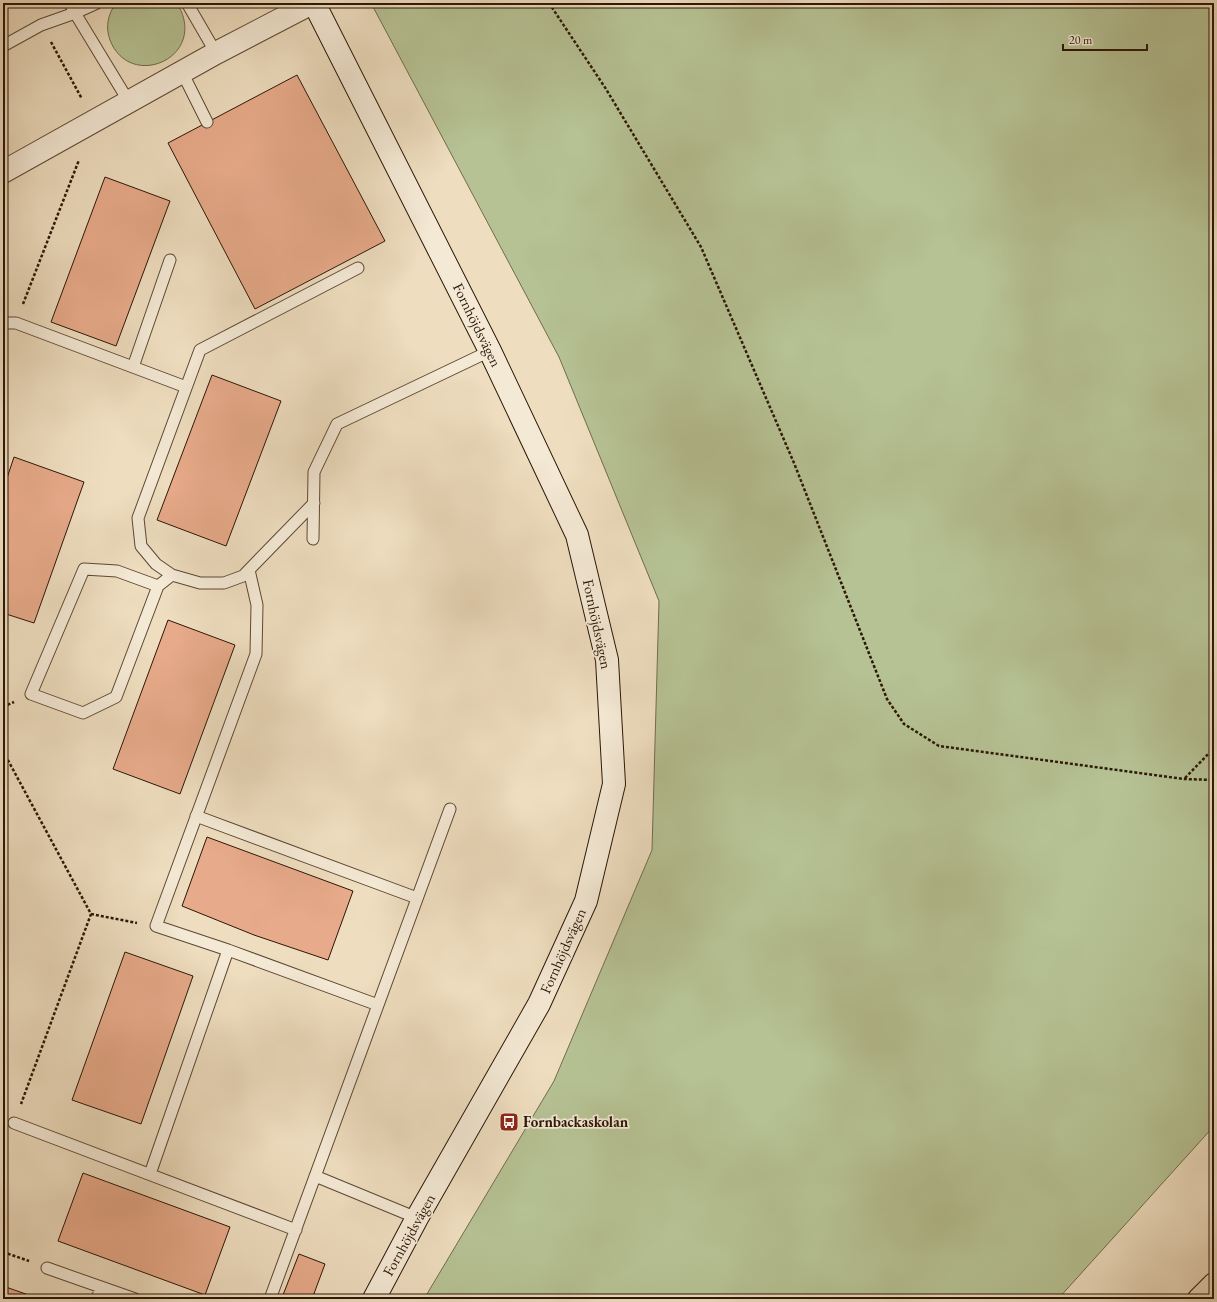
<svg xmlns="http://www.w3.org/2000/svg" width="1217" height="1302" font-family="'EB Garamond',serif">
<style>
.green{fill:#b6c294;stroke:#706c4d}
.building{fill:#e7aa8a;stroke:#2b1706}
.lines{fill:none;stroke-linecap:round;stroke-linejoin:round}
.lane-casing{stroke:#5c4834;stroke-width:13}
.street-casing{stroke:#5c4834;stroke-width:24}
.secondary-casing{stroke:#2b1706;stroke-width:24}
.highway-casing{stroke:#2b1706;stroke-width:24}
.path{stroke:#2b1706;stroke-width:2.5;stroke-dasharray:3 2;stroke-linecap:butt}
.lane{stroke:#f4e9d5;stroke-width:11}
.street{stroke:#f4e9d5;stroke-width:22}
.secondary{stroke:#f4e9d5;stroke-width:22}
.highway{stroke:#eeddbf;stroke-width:22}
.labels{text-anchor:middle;stroke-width:3.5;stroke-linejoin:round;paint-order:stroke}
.street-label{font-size:15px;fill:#2b1706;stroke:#f4e9d5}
.poi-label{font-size:15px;font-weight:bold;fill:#2b1706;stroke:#f4e9d5;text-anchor:start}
</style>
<rect width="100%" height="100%" fill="#eeddbf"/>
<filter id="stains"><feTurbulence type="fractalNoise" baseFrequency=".005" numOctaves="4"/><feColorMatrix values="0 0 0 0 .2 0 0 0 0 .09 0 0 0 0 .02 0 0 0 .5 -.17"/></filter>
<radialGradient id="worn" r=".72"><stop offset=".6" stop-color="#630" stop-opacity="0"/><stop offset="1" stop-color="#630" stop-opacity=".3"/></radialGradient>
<!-- green -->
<path class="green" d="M 116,3 L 177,3 C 210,57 130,92 110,40 C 105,27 108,14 116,3 Z
M 371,3 L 1214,3 L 1214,1126 L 1058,1299 L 424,1299 L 554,1081 L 652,850 L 659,601 L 559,357 Z"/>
<!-- building -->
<path class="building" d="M 297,75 L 385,241 L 255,309 L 168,143 Z
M 105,177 L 170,201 L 116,346 L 51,322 Z
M 212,375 L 281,401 L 226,546 L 157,520 Z
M 14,457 L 84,482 L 34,623 L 3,613 L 3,490 Z
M 168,620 L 235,645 L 180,794 L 113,769 Z
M 207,837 L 353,891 L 328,960 L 254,935 L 182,906 Z
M 125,952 L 193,976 L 141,1124 L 72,1100 Z
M 83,1173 L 230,1227 L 205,1295 L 58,1241 Z
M 299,1254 L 325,1264 L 312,1299 L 294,1299 L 283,1295 Z
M 3,1286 L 40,1299 L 3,1299 Z"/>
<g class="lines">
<!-- lane casing -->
<g class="lane-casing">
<path id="lane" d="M 97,3 L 75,13 L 129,102
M 187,3 L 216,53
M 3,46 L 41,25 L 75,13 L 70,3
M 182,72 L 207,122
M 3,323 L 16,323 L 186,387
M 133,367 L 170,260
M 314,503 L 243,576 L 224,583 L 200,583 L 172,575 L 156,564 L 141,546 L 138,518 L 200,350 L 358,268
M 313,539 L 314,472 L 337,424 L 490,351
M 249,570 L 257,605 L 256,654 L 156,926 L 228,950 L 378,1005
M 158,586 L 117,571 L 84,569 L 31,694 L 83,713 L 116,697 L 158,586 L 172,575
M 196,816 L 417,898
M 14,1123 L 296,1230
M 150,1174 L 228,950
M 315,1176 L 417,1218
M 47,1268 L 135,1299
M 97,1299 L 101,1288
M 270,1299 L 450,809"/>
</g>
<!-- street casing -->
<g class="street-casing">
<path id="street" d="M 3,172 L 216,53 L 312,3"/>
</g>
<!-- secondary casing -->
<g class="secondary-casing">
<path id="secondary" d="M 314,3 L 490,351 L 577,535 L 607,660 L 614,784 L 586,901 L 539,1004 L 417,1218 L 374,1299"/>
</g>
<!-- highway casing -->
<g class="highway-casing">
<path id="highway" d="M 1199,1299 L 1214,1284"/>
</g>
<!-- path -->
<path class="path" d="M 549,3 L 606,89 L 701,247 L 794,463 L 887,699 L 904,724 L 939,746 L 1184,779 L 1214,780
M 51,42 L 82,99
M 23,304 L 79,160
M 3,707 L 14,702
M 3,751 L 91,914 L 21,1104
M 1185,778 L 1214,748
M 91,914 L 137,923
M 3,1153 L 7,1142
M 3,1252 L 29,1261"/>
<!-- lane -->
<use href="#lane" class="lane"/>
<!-- street -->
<use href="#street" class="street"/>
<!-- secondary -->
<use href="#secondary" class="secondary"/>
<!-- highway -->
<use href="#highway" class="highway"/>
</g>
<!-- icons -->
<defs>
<g id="bus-square" transform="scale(1)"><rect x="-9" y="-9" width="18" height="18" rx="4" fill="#8f2418" stroke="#f4e9d5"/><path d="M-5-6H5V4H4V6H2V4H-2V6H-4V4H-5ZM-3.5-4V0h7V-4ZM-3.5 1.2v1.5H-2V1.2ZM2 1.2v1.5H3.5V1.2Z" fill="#fff"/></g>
</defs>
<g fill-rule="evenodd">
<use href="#bus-square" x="509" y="1122"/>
</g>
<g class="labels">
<!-- street labels -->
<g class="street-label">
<text transform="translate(477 325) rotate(64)" y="5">Fornhöjdsvägen</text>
<text transform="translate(597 624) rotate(78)" y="5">Fornhöjdsvägen</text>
<text transform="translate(563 951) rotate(-66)" y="5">Fornhöjdsvägen</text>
<text transform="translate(409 1235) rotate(-61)" y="5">Fornhöjdsvägen</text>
</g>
<!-- poi labels -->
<g class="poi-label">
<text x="523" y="1127">Fornbackaskolan</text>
</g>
</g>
<!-- margin -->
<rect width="1217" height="1302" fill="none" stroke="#eeddbf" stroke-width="16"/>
<rect x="4" y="4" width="1209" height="1294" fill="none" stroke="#2b1706" stroke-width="2"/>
<rect x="8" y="8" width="1201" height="1286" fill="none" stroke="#2b1706"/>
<!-- scale -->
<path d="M1063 44v6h84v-6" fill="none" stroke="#2b1706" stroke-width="2"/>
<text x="1069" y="44" font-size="12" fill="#2b1706" stroke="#f4e9d5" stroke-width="3" paint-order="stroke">20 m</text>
<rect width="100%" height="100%" filter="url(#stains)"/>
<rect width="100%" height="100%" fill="url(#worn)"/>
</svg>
